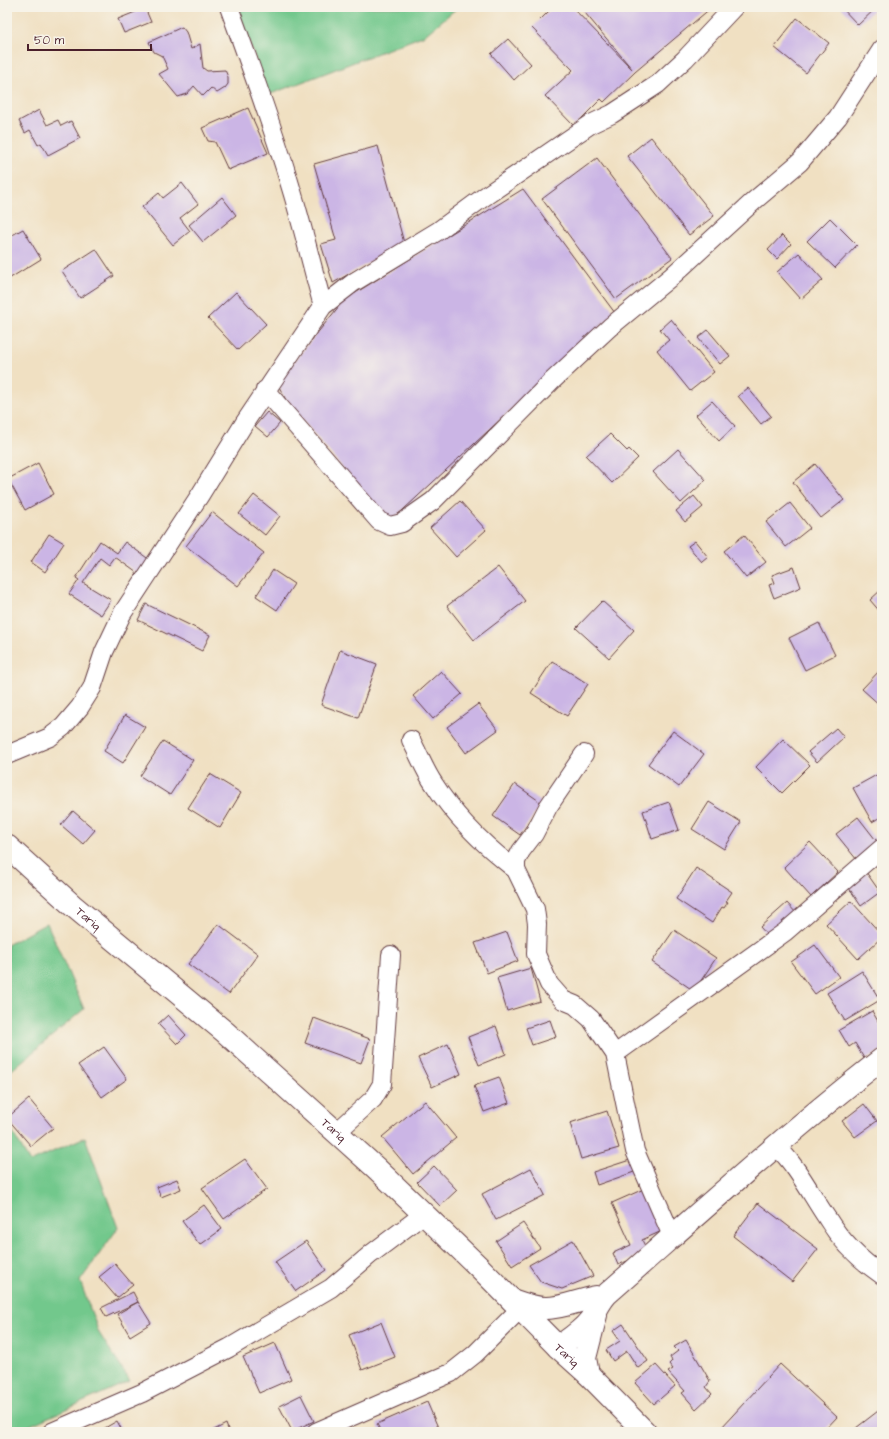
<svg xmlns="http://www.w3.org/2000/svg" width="889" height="1439" font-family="'Architects Daughter',sans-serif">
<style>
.green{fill:#72c88c;stroke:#5e745c}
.building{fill:#cbb5e5}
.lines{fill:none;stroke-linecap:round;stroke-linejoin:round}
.minor-casing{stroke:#633c42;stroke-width:20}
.tertiary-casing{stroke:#633c42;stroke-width:24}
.secondary-casing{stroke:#633c42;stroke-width:24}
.minor{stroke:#fff;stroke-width:18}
.tertiary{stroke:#fff;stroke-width:22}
.secondary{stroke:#fff;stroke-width:22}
.labels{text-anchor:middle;stroke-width:3;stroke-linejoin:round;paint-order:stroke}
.street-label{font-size:12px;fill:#4a1f2b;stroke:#f7f3e8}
</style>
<rect width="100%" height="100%" fill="#f7f3e8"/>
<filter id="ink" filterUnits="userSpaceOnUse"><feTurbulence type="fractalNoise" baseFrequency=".025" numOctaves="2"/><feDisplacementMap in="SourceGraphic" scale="8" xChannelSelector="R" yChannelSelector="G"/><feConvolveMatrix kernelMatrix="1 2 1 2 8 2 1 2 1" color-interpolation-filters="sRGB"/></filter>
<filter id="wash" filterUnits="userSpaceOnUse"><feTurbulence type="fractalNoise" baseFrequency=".012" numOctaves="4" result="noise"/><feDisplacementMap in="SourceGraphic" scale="16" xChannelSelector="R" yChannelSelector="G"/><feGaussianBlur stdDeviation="0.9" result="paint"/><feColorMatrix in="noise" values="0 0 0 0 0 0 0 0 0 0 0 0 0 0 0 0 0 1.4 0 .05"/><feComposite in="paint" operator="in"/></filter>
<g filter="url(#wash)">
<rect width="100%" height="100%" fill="#f0e0c2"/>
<!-- green -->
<path class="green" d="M 246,7 L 458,7 L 425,35 L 268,95 L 238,12 Z
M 47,923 L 84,1009 L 7,1074 L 7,945 Z
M 7,1123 L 30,1162 L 85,1137 L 118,1228 L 80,1281 L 99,1333 L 130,1381 L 15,1432 L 7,1432 Z"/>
<g id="blocks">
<!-- building -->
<path class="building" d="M 553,7 L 572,7 L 632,69 L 580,7 L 712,7 L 635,72 L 604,102 L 601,99 L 574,126 L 545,96 L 573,70 L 532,28 Z
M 841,7 L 877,7 L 858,25 Z
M 145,8 L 151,22 L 124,33 L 118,19 Z
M 797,18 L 829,43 L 806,73 L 774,47 Z
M 182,27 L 186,32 L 191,49 L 200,44 L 203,68 L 207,71 L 225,70 L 228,77 L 228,84 L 225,88 L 217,93 L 211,88 L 203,96 L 194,86 L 187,94 L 178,97 L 159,74 L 168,69 L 162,56 L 154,52 L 149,42 Z
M 508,39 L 531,64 L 514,80 L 491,54 Z
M 248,108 L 268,153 L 228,170 L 215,142 L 208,141 L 202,128 Z
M 39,110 L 47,125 L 58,120 L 61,126 L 71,121 L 80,138 L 48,155 L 41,143 L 38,145 L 30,130 L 25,133 L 19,121 Z
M 651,137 L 714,216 L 689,235 L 627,156 Z
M 378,146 L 404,243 L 333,283 L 321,244 L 336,240 L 314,164 Z
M 597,158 L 672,258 L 616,299 L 542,199 Z
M 182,183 L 198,204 L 180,218 L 190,231 L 173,245 L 142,207 L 159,193 L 163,198 Z
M 523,189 L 615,313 L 389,523 L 286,400 L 277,383 L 344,300 Z
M 222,197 L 236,215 L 203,242 L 189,225 Z
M 830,218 L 857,245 L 835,268 L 807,241 Z
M 23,229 L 41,259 L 7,280 L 7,238 Z
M 782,235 L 791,244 L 777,259 L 768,250 Z
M 96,249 L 114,276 L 80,298 L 62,271 Z
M 799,253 L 823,280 L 801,299 L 777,272 Z
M 236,292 L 266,324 L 238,350 L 208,318 Z
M 671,319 L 714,372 L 690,391 L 657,350 L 669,340 L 660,329 Z
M 708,330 L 730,356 L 720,364 L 698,338 Z
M 748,388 L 771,416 L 761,424 L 738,396 Z
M 712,401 L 735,426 L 719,441 L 696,415 Z
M 267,412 L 280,423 L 268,437 L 255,426 Z
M 610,434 L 627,451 L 629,449 L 638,458 L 612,483 L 586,456 Z
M 678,449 L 706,480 L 681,503 L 653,472 Z
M 38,463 L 54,494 L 25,510 L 8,479 Z
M 815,464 L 844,500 L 821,518 L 793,482 Z
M 254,495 L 280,516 L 265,535 L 239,514 Z
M 694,496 L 703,507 L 685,522 L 676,511 Z
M 460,501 L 486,530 L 456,557 L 430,528 Z
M 790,503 L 810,528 L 786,547 L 766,522 Z
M 212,512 L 264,553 L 238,586 L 186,546 Z
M 49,534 L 64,543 L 45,572 L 31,562 Z
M 744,535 L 766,562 L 746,578 L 724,551 Z
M 100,541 L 117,553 L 125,542 L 154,563 L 144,578 L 115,557 L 109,565 L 100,558 L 83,583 L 111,600 L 101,615 L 69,594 L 79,580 L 76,578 Z
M 695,541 L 708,557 L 702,562 L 688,546 Z
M 498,567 L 525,601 L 474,640 L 447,606 Z
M 794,567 L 801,587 L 774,598 L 769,585 L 775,583 L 772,575 Z
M 273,570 L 294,584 L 277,610 L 256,596 Z
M 882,589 L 882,614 L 870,600 Z
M 602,601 L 634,630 L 609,658 L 576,628 Z
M 146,604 L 210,635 L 202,651 L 138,620 Z
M 819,623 L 835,655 L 805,670 L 789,638 Z
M 340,650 L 377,664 L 358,718 L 321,705 Z
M 552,661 L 588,684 L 567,716 L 531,693 Z
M 882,668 L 882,707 L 862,689 Z
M 441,671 L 462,694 L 433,719 L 413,696 Z
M 478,704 L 498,730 L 466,753 L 447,727 Z
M 125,715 L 145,727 L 123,763 L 104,751 Z
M 836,728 L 844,737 L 817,762 L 808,752 Z
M 673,731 L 704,754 L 679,787 L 648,764 Z
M 783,739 L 810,765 L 782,793 L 756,767 Z
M 163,741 L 193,760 L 170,795 L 140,776 Z
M 882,772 L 882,816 L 872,822 L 853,788 Z
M 210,774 L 241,793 L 220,828 L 188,808 Z
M 515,784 L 542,803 L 520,835 L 493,816 Z
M 669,802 L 679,830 L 652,839 L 643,811 Z
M 709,802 L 741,822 L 724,849 L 692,829 Z
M 73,811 L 95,830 L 83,844 L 61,825 Z
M 858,817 L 879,844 L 857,860 L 836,834 Z
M 810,842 L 838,872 L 811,897 L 784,867 Z
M 696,868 L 732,892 L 726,901 L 728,902 L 724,908 L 722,907 L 712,923 L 676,899 Z
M 866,872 L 880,892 L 861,906 L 847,885 Z
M 851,901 L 882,935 L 882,937 L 858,959 L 826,924 Z
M 787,903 L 797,914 L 770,938 L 760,927 Z
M 218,924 L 258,954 L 229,994 L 188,964 Z
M 674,930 L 716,958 L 694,991 L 652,962 Z
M 507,932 L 518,961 L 487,973 L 475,943 Z
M 815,945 L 839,977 L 815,994 L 791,962 Z
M 531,968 L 540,1001 L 507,1011 L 497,978 Z
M 862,971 L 880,1000 L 845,1021 L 827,993 Z
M 872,1011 L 882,1028 L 882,1050 L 865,1060 L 855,1043 L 849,1047 L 839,1030 Z
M 168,1015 L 186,1035 L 177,1044 L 158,1024 Z
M 314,1018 L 370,1039 L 361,1063 L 305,1043 Z
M 550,1020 L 556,1037 L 532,1045 L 526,1028 Z
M 496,1026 L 506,1054 L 479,1065 L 468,1037 Z
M 448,1044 L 461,1074 L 432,1087 L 418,1058 Z
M 104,1047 L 127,1079 L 102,1097 L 78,1065 Z
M 499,1077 L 509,1103 L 484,1112 L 474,1086 Z
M 29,1099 L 53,1128 L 31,1146 L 7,1118 Z
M 425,1101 L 456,1138 L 413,1174 L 382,1137 Z
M 864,1104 L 877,1121 L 855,1137 L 842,1121 Z
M 607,1111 L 619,1148 L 581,1159 L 570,1123 Z
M 245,1159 L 267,1189 L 224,1219 L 202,1188 Z
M 633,1159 L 637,1171 L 597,1185 L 593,1172 Z
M 434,1166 L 457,1190 L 440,1206 L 417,1182 Z
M 531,1168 L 545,1195 L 496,1220 L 482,1194 Z
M 177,1179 L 181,1189 L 161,1197 L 157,1187 Z
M 646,1188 L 664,1230 L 642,1240 L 648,1252 L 618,1265 L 613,1253 L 631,1245 L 612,1203 Z
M 758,1203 L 818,1249 L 792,1282 L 733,1236 Z
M 204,1205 L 222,1229 L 200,1245 L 182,1221 Z
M 523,1223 L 540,1248 L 512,1266 L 496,1241 Z
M 573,1240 L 593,1276 L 562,1289 L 541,1282 L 529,1265 Z
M 306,1241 L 326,1270 L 296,1291 L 275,1262 Z
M 115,1264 L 133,1285 L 117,1298 L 99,1277 Z
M 133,1292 L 138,1302 L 106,1317 L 101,1308 Z
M 138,1302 L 151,1323 L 130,1336 L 117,1314 Z
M 381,1322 L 395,1357 L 362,1370 L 349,1335 Z
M 623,1324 L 648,1361 L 638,1368 L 627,1351 L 613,1361 L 606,1350 L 620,1341 L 613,1331 Z
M 686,1340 L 710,1381 L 706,1387 L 712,1394 L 696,1409 L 682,1393 L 685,1391 L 668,1372 L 673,1369 L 669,1364 L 672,1361 L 670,1357 L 678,1351 L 674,1347 Z
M 275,1343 L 291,1379 L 259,1393 L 243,1357 Z
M 780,1364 L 837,1417 L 823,1432 L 725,1432 L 721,1428 Z
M 656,1365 L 675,1386 L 654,1404 L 635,1383 Z
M 301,1395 L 314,1421 L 292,1431 L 279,1406 Z
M 427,1402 L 440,1432 L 381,1432 L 377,1424 Z
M 882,1408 L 882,1432 L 860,1432 L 856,1428 Z
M 117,1421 L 123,1432 L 98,1432 Z
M 226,1424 L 229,1432 L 210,1432 Z"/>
</g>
</g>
<g filter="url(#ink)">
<use href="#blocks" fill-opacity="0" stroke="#633c42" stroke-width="1"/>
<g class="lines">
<!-- minor casing -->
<g class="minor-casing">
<path id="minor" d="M 229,7 C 251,67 273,127 291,188 C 303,227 312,267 323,306
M 265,390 L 379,521 L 390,526 L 402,523 L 433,501 L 552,381 L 610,327 L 672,276 L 755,200 L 800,162 L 838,117 L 882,49
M 411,740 C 419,755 425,771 434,784 C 455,817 485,846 516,870
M 584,754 L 548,807 L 534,834 L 521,851 L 516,861 L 516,870 L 535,909 L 537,924 L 536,954 L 549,984 L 563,1000 L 575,1005 L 591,1019 L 615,1054
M 7,755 L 50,737 L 63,727 L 80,707 L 92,688 L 104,652 L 122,614 L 200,495 L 245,422 L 323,306 L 354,282 L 438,231 L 484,197 L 591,124 L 612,114 L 658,84 L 685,59 L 734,7
M 337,1132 L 373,1099 L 382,1084 L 391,955
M 776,1146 C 798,1167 810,1193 827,1218 C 841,1241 860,1260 882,1275
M 672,1236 L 635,1151 L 615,1054 L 785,932 L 882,848
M 52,1432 L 142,1393 L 229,1348 L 331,1288 L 371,1254 L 424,1214
M 316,1432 L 451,1373 L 475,1354 L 520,1309"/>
</g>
<!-- tertiary casing -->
<g class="tertiary-casing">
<path id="tertiary" d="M 512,1300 C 523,1304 534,1308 546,1308 C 563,1308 579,1300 596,1297
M 558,1347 C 569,1339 582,1331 590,1320 C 596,1312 600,1301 607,1294 C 697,1215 787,1133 882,1059
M 588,1374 L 585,1358 L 596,1315"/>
</g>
<!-- secondary casing -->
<g class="secondary-casing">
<g id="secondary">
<path id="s1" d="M 7,846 L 72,905 L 225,1032 L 376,1168 L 481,1269 L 558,1347 L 588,1374 L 645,1432"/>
</g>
</g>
<!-- minor -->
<use href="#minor" class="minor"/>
<!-- tertiary -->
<use href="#tertiary" class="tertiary"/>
<!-- secondary -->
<use href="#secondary" class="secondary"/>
</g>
</g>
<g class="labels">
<!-- street labels -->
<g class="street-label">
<text dy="4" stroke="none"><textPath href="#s1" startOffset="109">Tariq</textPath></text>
<text dy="4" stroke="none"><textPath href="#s1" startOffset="433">Tariq</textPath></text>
<text dy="4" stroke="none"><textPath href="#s1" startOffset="757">Tariq</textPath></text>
</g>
</g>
<!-- margin -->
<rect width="889" height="1439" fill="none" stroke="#f7f3e8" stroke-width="24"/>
<!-- scale -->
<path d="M28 44v6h123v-6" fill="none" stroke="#4a1f2b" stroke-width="2"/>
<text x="34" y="44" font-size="12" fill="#4a1f2b" stroke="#f7f3e8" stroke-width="3" paint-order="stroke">50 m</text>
</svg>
